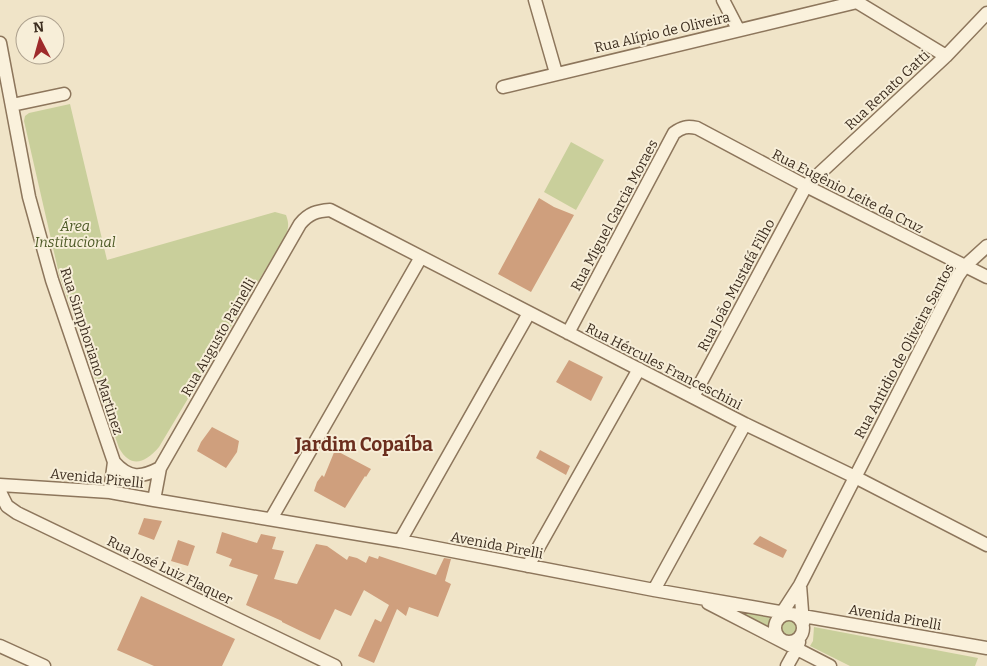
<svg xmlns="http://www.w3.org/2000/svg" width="987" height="666" font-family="Bitter,serif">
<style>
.green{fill:#c9cf9b}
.building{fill:#cf9f7d}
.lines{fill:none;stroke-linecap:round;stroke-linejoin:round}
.street-casing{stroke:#8d765c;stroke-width:15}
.street{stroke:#faf1dc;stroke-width:12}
.labels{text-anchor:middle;stroke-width:4;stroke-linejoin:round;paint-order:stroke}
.street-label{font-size:14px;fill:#3d2e20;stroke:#f7eed8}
.park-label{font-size:14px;font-style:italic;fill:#4d5a26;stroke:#f7eed8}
.district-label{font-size:19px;font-weight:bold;fill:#6b2e1e;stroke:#f7eed8}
</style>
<rect width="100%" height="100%" fill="#f0e4c8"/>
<!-- green -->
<path class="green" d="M 70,104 L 107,260 L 275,212 L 286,215 C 290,225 288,231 283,240 L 159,447 C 145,463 131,469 119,448 L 59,274 L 24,121 L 25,116 L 29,113 Z
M 571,142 L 604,160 L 576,210 L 544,192 Z
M 723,604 L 775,616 L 772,619 L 770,628 Z
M779 628a10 10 0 1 1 20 0a10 10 0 1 1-20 0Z
M 814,627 L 978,658 L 975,666 L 850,666 L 810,646 L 813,641 Z"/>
<!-- building -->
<path class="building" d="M 539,198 L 554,207 L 574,215 L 531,292 L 498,274 Z
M 569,360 L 603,377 L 591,401 L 556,382 Z
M 212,427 L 239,441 L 237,452 L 226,468 L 197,451 L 201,442 Z
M 335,450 L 371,469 L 366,477 L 365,476 L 345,508 L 314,491 L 317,482 L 322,475 L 324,477 Z
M 540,450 L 570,466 L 566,475 L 536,458 Z
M 144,518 L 162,521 L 154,540 L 138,534 Z
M 222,532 L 257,543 L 261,534 L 276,537 L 272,549 L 284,551 L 274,579 L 297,584 L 316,544 L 327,546 L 347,560 L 349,556 L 357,558 L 366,563 L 369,556 L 378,559 L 379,556 L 436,575 L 444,558 L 451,559 L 445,581 L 451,584 L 438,617 L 409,607 L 406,616 L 397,609 L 374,663 L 358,656 L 375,619 L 381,622 L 389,605 L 364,590 L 351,616 L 335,609 L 320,640 L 311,636 L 282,622 L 282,621 L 246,605 L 258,575 L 229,566 L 232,559 L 216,553 Z
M 760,536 L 787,550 L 783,558 L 753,544 Z
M 178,540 L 195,546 L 188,566 L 171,561 Z
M 141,596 L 235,639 L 222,666 L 154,666 L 117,650 Z"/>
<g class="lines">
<!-- street casing -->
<g class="street-casing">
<path id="street" d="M 535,0 L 556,73
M 723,0 L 738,29
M 857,2 L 946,56
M 0,43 L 29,197 L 52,280 L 114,462 C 129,479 141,478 160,468
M 503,87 L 857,2
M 12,105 L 64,94
M 568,333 L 674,133 C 682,127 687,126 697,128 L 806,186 L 987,277
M 693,397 L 806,186 L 946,56 L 987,13
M 0,485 L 110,492 L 154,500 L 400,541 L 654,590 L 987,648
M 0,492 L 7,506 L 17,513 L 335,666
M 110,492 L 114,462
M 154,500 L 160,468 L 300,224 C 309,213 317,211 330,210 L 745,424 L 855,477 L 987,545
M 271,519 L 421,257
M 400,541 L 529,313
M 528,566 L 639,369
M 800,585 L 803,624
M 654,590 L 745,424
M 708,603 L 830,666
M775 628a14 14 0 1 1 28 0a14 14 0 1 1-28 0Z
M 778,619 L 800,585 L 958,276 L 965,266 L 987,246
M 0,646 L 44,666
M 787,666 L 797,648 L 799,642"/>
</g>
<!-- street -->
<use href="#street" class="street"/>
</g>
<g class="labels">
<!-- street labels -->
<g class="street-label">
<text transform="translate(662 32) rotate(-13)" y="5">Rua Alípio de Oliveira</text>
<text transform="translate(887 90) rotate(-43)" y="5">Rua Renato Gatti</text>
<text transform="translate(848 191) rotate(27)" y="5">Rua Eugênio Leite da Cruz</text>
<text transform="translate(614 215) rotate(-62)" y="5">Rua Miguel Garcia Moraes</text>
<text transform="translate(736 285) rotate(-62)" y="5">Rua João Mustafá Filho</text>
<text transform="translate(218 337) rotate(-60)" y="5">Rua Augusto Painelli</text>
<text transform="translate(92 351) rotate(72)" y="5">Rua Simphoriano Martinez</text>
<text transform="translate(904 351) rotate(-62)" y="5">Rua Antidio de Oliveira Santos</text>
<text transform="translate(664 366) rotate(27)" y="5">Rua Hércules Franceschini</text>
<text transform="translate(97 478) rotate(6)" y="5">Avenida Pirelli</text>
<text transform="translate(497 545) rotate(11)" y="5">Avenida Pirelli</text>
<text transform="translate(170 570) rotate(26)" y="5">Rua José Luiz Flaquer</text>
<text transform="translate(895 617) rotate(10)" y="5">Avenida Pirelli</text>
</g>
<!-- park labels -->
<g class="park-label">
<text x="75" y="231">Área<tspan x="75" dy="16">Institucional</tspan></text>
</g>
<!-- district labels -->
<g class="district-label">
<text x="364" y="451">Jardim Copaíba</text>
</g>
</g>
<!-- north arrow -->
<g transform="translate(40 40) rotate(354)"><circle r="24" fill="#f7eed8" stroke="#ada18e"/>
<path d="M0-4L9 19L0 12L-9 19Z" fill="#9e2a2b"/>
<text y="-8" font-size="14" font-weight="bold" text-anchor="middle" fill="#3d2e20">N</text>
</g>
</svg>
